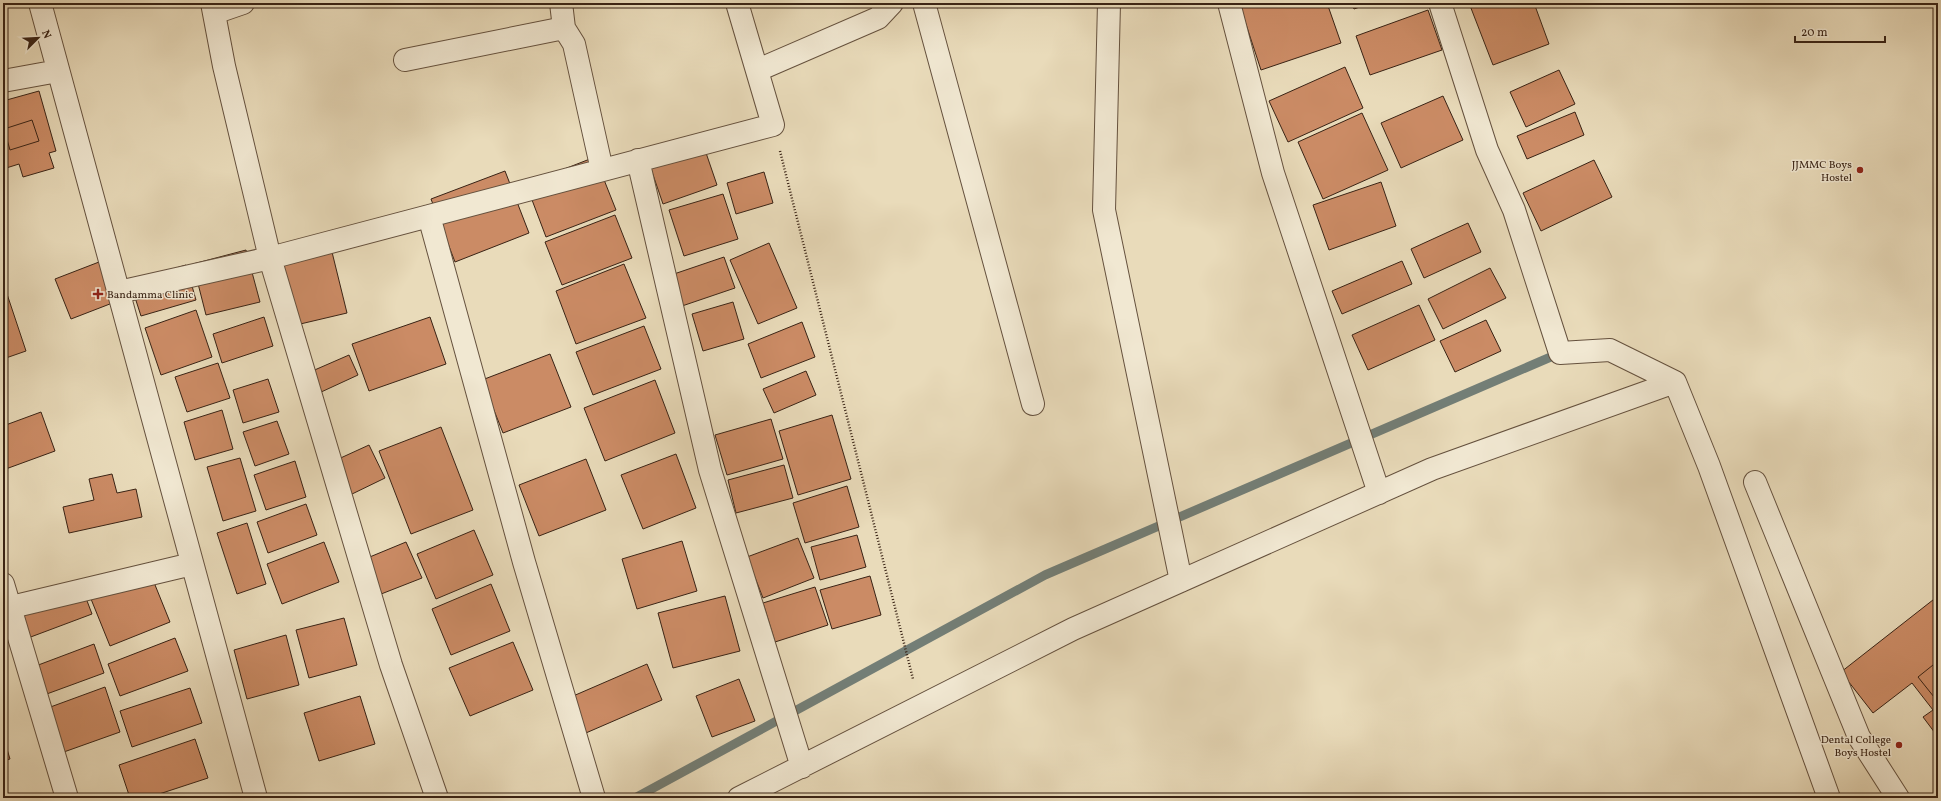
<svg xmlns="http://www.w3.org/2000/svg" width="1941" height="801" font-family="Vollkorn,serif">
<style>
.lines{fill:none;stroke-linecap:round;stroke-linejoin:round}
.stream{stroke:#737e76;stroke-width:9}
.building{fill:#cb8b65;stroke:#392315}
.minor-casing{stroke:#65513e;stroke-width:24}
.path{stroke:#392315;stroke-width:2.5;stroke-dasharray:1 2;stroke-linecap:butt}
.minor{stroke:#f1e8d2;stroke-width:22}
.poi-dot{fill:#8f2418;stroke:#f1e8d2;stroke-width:1.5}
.labels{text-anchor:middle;stroke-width:3;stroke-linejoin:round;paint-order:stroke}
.poi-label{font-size:11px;fill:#392315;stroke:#f1e8d2;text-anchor:end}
</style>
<rect width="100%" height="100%" fill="#e9dbba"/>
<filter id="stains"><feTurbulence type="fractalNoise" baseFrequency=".005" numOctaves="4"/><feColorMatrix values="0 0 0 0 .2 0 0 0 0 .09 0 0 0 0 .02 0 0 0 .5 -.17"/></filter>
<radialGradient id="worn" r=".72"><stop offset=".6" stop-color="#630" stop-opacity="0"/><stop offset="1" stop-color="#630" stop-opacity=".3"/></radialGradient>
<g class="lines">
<!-- stream -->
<path class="stream" d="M 635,798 L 1045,575 L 1560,353"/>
</g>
<!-- building -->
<path class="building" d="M 1239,3 L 1327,3 L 1341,43 L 1261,70 Z
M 1351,3 L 1371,3 L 1354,9 Z
M 1469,3 L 1534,3 L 1549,44 L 1493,65 Z
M 1428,10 L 1442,50 L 1370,75 L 1356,36 Z
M 1345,67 L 1363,108 L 1288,142 L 1269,101 Z
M 1559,70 L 1575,104 L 1526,127 L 1510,92 Z
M 39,91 L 56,151 L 49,153 L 54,168 L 23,177 L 19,164 L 3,169 L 3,101 Z
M 1443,96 L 1463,140 L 1401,168 L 1381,123 Z
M 1575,112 L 1584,135 L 1527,159 L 1517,136 Z
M 1362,113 L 1388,170 L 1323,199 L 1298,142 Z
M 32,120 L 39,141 L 10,150 L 4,129 Z
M 704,147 L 717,185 L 663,204 L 650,166 Z
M 595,157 L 616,210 L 546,237 L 526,184 Z
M 1594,160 L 1612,197 L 1541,231 L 1523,193 Z
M 505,171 L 529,233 L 455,262 L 431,199 Z
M 764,172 L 773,203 L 736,214 L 727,183 Z
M 1381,182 L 1396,226 L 1329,250 L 1313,205 Z
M 723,194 L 738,239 L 684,256 L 669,210 Z
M 615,215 L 632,258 L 562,285 L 545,242 Z
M 1468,223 L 1481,252 L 1424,278 L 1411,249 Z
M 769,243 L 797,308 L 758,324 L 730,260 Z
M 246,250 L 260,302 L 206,315 L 193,264 Z
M 332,252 L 347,313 L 296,325 L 281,265 Z
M 724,257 L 735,288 L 682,306 L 671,275 Z
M 1402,261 L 1412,284 L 1342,314 L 1332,291 Z
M 99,262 L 115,302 L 71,319 L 55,279 Z
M 624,264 L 646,318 L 576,344 L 556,291 Z
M 186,265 L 196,300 L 141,316 L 130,282 Z
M 1490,268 L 1506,298 L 1443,329 L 1428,299 Z
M 3,282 L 26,351 L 3,359 Z
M 733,302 L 744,339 L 703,351 L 692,314 Z
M 1419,305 L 1435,340 L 1368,370 L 1352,335 Z
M 196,310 L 212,357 L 161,375 L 145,328 Z
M 264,317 L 273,346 L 222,363 L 213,334 Z
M 430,317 L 446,364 L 369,391 L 352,344 Z
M 1486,320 L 1501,351 L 1455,372 L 1440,341 Z
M 802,322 L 815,357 L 761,378 L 748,344 Z
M 644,326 L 661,369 L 593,395 L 576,352 Z
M 550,354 L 571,407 L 503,433 L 482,380 Z
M 349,355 L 358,375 L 319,393 L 310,372 Z
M 218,363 L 230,398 L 187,412 L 175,377 Z
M 806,371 L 816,395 L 774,413 L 763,389 Z
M 268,379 L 279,412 L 243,423 L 233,390 Z
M 655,380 L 675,433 L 605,461 L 584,408 Z
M 222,410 L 233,449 L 195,460 L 184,422 Z
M 41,412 L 55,451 L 3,470 L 3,426 Z
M 832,415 L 851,479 L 798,495 L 779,431 Z
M 771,419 L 783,459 L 727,475 L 715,435 Z
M 277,421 L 289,454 L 255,466 L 243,432 Z
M 441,427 L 473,510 L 411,534 L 379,451 Z
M 369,445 L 385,478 L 350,495 L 334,461 Z
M 676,454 L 696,508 L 643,529 L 621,475 Z
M 240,458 L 256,511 L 223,521 L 207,467 Z
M 586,459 L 606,510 L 539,536 L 519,485 Z
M 295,461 L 306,497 L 266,510 L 254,475 Z
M 784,465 L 793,498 L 736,513 L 728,480 Z
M 112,474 L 117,493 L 136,489 L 142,517 L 69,533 L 63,507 L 94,500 L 89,479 Z
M 847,486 L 859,527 L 805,543 L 793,503 Z
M 306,504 L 317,535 L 268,553 L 257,522 Z
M 247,523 L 266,584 L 237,594 L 217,533 Z
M 474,530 L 493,575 L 436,599 L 417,554 Z
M 857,535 L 866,567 L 820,580 L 811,547 Z
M 798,538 L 814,578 L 763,598 L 747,557 Z
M 682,541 L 697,591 L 637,609 L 622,559 Z
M 324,542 L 339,582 L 282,604 L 267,564 Z
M 406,542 L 422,578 L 376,596 L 360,561 Z
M 151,575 L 170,622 L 110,646 L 91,599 Z
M 870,576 L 881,615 L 832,629 L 820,590 Z
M 491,584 L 510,631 L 451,655 L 432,609 Z
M 81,585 L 92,614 L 28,638 L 16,610 Z
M 815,587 L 828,625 L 775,642 L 763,603 Z
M 725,596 L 740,651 L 673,668 L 658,613 Z
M 1938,596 L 1938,737 L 1923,717 L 1933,710 L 1912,683 L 1873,713 L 1841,672 Z
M 344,618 L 357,665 L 309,678 L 296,630 Z
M 286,635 L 299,685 L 247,699 L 234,650 Z
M 175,638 L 188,671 L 120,696 L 108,664 Z
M 513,642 L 533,690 L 470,716 L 449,668 Z
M 94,644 L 104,673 L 44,695 L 33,667 Z
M 1938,661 L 1938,702 L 1918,677 Z
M 647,664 L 662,700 L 572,739 L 557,703 Z
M 739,679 L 755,721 L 712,737 L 696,696 Z
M 105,687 L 120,732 L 61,753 L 45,709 Z
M 190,688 L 202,723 L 132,747 L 120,711 Z
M 360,696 L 375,744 L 319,761 L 304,713 Z
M 3,736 L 10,759 L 3,761 Z
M 195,739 L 208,778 L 147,798 L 130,798 L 119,765 Z"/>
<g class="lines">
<!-- minor casing -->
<g class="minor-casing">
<path id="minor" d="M 40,3 L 256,798
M 212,3 L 224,66 L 270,258 L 391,665 L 437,798
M 561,3 L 564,28 L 574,44 L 602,170
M 924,3 L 1033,404
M 1109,3 L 1104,210 L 1181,581
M 1229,3 L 1273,173 L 1379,493
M 1440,3 L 1487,150 L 1514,210 L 1560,353 L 1610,350 L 1675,382
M 214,13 L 243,3
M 405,60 L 564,28
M 758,70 L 878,18 L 892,3
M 3,81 L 58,71
M 638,160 L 710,470 L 802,767
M 429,216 L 524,562 L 594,798
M 119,292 L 270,258 L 773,125 L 737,3
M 1755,482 L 1859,737 L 1898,798
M 3,584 L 67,798
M 3,609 L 192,564
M 739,798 L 1073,629 L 1432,469 L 1675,382 L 1709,466 L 1829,798"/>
</g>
<!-- path -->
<path class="path" d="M 780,151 L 913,679"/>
<!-- minor -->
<use href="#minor" class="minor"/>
</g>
<!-- markers -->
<g class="poi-dot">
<circle cx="1860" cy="170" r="4"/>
<path d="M96 288h4v4h4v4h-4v4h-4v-4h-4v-4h4z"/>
<circle cx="1899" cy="745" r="4"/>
</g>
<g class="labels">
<!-- poi labels -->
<g class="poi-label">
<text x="1852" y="168">JJMMC Boys<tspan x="1852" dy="13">Hostel</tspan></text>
<text x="107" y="298" text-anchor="start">Bandamma Clinic</text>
<text x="1891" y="743">Dental College<tspan x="1891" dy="13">Boys Hostel</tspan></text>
</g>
</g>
<!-- margin -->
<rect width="1941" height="801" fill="none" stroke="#e9dbba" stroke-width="16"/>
<rect x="4" y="4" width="1933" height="793" fill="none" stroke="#392315" stroke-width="2"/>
<rect x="8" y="8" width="1925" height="785" fill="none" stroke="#392315"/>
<!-- north arrow -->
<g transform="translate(38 38) rotate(66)" stroke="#f1e8d2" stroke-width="3" paint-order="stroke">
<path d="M0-3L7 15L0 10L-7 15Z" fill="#392315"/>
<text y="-6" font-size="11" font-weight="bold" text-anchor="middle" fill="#392315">N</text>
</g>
<!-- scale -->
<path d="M1795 36v6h90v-6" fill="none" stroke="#392315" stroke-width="2"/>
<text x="1801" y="36" font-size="12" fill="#392315" stroke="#f1e8d2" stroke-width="3" paint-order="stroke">20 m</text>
<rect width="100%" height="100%" filter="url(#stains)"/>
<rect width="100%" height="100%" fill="url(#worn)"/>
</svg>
